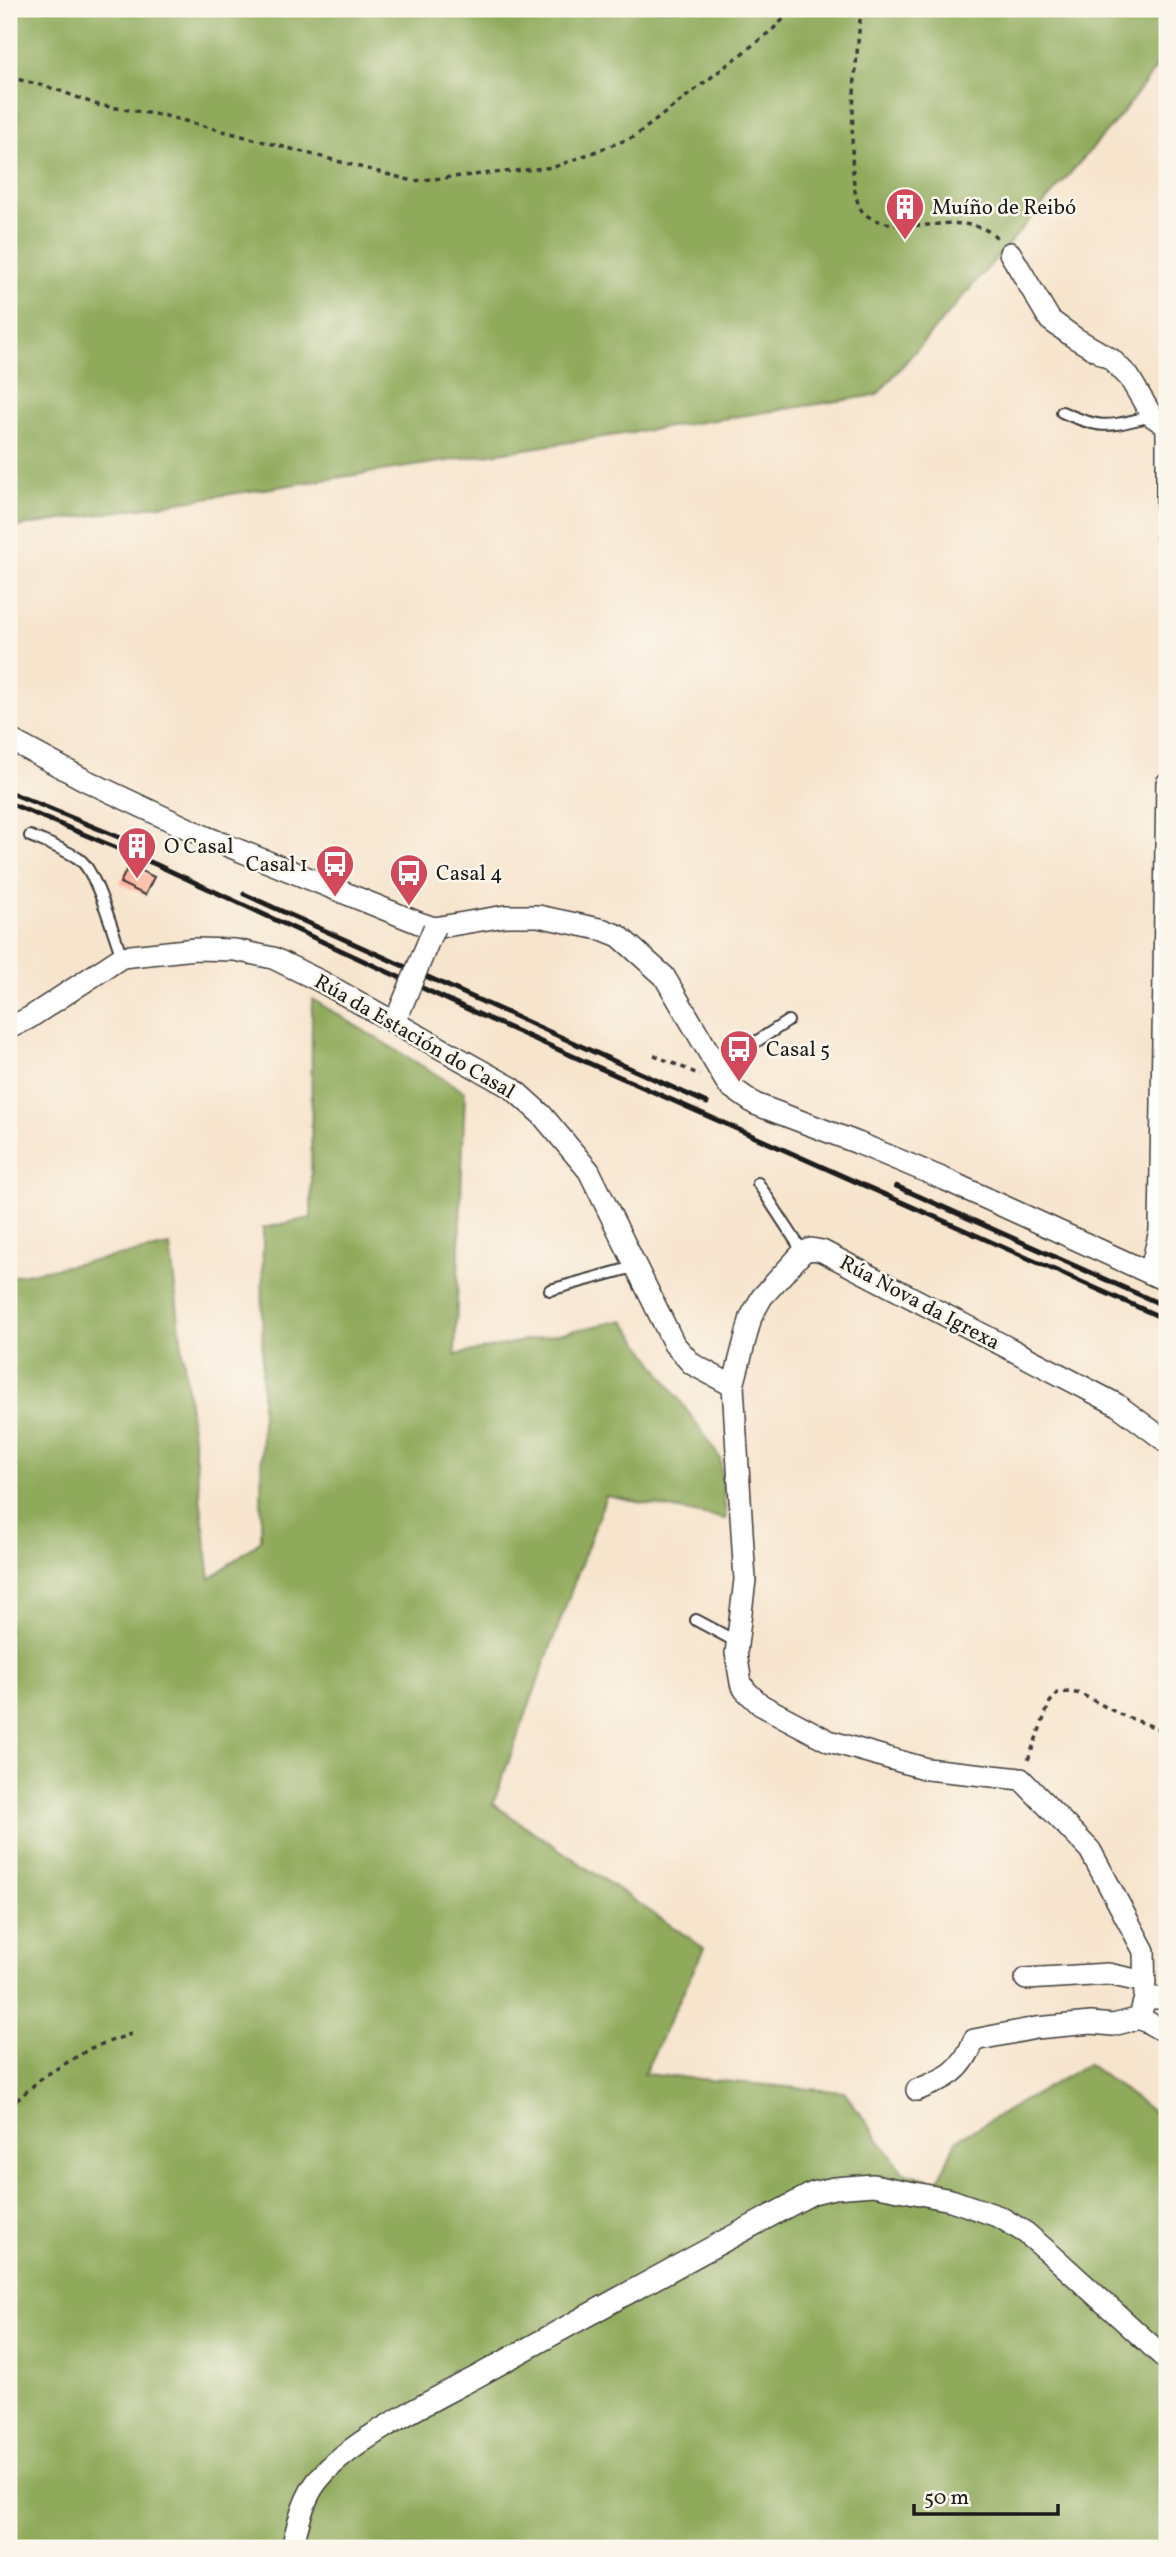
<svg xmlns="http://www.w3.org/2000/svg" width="1176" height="2557" font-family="Vollkorn,serif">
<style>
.forest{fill:#90aa5c;stroke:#56633c;stroke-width:2}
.building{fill:#ffa891}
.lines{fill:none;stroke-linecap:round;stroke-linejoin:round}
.lane-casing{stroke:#3d3a37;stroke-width:14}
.street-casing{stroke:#3d3a37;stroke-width:24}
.path{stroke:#3d3a37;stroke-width:3.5;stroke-dasharray:5 5;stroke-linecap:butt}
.lane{stroke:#fff;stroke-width:10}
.street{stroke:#fff;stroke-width:21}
.rail{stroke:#1c1c1c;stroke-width:5}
.street-bridge-casing{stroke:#3d3a37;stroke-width:24;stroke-linecap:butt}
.street-bridge{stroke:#fff;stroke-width:21}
.labels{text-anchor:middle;stroke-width:5;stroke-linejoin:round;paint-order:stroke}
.poi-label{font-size:21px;fill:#1c1c1c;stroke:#fbf7ec;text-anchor:start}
.street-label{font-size:21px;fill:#1c1c1c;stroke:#fbf7ec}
</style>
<rect width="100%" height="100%" fill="#fbf7ec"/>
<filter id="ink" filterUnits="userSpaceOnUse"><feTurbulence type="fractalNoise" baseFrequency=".0143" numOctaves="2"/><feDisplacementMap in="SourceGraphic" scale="14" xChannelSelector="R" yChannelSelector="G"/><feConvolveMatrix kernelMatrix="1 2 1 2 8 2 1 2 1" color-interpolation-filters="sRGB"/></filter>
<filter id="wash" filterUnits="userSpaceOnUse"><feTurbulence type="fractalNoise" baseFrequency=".00686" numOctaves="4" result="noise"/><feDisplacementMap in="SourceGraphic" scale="28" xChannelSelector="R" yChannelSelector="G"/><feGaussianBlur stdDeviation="1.57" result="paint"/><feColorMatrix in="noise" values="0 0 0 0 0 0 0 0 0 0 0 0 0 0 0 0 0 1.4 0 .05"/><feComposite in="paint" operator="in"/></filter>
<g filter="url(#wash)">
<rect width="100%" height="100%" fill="#f7e4cd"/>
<!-- forest -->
<path class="forest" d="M 9,9 L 1167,9 L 1167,53 L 1121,115 L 877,395 L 9,528 Z
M 312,999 L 465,1092 L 455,1355 L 624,1320 L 720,1458 L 726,1519 L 606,1496 L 493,1804 L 704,1948 L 644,2074 L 844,2092 L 903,2172 L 938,2182 L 956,2140 L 1088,2064 L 1167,2122 L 1167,2488 L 1165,2492 L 1167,2494 L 1167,2548 L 9,2548 L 9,1277 L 170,1246 L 210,1579 L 261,1540 L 263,1228 L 311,1218 Z"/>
<g id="blocks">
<!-- building -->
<path class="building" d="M 129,865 L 154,877 L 145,895 L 120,883 Z"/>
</g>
</g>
<g filter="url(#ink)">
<use href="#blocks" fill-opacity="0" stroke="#3d3a37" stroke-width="2"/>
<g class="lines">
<!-- lane casing -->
<g class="lane-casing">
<path id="lane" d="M 1062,412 C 1105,431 1108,426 1152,416
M 30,836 C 46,843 65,849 79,859 C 96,870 114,936 122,957
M 714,1060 L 748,1047 L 788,1021
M 758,1183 L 803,1252
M 550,1290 L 634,1267
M 696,1620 L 737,1642"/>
</g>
<!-- street casing -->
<g class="street-casing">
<path id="street" d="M 1010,253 L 1050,320 L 1075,338 L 1111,359 L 1129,377 L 1152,416 L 1167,426
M 1167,425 L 1167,537
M 9,739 L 85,780 L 206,837 L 419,923 L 434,928 L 505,916 L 538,916 L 604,930 L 619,936 L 664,976 L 728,1085 L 755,1104 L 858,1143 L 944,1179 L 1167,1281
M 9,1028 L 29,1018 L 122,957 L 195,949 L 235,950 L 273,958 L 322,982 L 512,1088 L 542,1115 L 589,1171 L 674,1344 L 692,1364 L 733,1386
M 1150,1273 L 1160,1231 L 1167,783
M 1026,1979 L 1108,1974 L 1145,1982
M 1145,1998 L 1144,1951 L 1090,1850 L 1021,1779 L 927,1769 L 829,1741 L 761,1705 L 745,1690 L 741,1683 L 736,1653 L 745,1580 L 733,1386 L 751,1317 L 762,1297 L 803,1252 L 811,1249 L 822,1251 L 1116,1404 L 1167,1442
M 1142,2009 L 1145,1998 L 1167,1998
M 917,2090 C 947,2078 962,2072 974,2040 L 1036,2028 L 1091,2023 L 1113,2025 L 1140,2018 L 1167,2033
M 292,2548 C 298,2525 303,2498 319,2479 C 349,2441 433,2400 478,2376 C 589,2314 701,2253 813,2193 L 834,2188 L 873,2185 L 951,2200 L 1000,2217 L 1026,2233 L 1054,2257 L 1167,2360"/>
</g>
<!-- path -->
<path class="path" d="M 861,9 C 858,46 842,184 862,211 C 876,228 920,226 939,224 C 958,222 986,224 999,240
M 9,77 L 55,89 L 98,105 L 166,116 L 413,181 L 554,167 L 634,137 L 771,31 L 794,9
M 654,1055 L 700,1075
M 1028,1760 L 1050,1702 L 1058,1693 L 1070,1692 L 1081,1694 L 1119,1714 L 1167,1732
M 9,2107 L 43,2077 L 91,2048 L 131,2034"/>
<!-- lane -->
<use href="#lane" class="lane"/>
<!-- street -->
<use href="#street" class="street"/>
<!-- rail -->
<path class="rail" d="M 9,792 L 133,843
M 9,803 L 155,864 L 487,1018 L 1167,1320
M 244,894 L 707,1103
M 896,1186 L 1167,1307"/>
<!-- street-bridge casing -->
<g class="street-bridge-casing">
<path id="street-bridge" d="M 400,1010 L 434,928"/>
</g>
<!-- street-bridge -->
<use href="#street-bridge" class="street-bridge"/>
</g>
</g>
<!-- icons -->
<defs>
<g id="building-pin" transform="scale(2.0125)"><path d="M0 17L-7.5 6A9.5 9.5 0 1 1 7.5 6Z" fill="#d1495b" stroke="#fbf7ec"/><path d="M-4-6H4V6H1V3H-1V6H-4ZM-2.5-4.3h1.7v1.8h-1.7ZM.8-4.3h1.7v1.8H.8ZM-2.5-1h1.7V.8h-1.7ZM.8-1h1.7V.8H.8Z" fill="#fff"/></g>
<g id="bus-pin" transform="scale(2.0125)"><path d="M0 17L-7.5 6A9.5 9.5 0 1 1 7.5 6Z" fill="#d1495b" stroke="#fbf7ec"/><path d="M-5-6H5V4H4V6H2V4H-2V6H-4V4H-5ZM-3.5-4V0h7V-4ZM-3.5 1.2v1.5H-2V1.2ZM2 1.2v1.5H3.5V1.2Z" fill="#fff"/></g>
</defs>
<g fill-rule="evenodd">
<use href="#building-pin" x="905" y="207"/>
<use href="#building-pin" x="137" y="846"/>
<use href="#bus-pin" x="335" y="864"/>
<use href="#bus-pin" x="409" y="873"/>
<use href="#bus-pin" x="739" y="1049"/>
</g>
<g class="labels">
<!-- poi labels -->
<g class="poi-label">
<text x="932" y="214">Muíño de Reibó</text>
<text x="164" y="853">O Casal</text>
<text x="308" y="871" text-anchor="end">Casal 1</text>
<text x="436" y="880">Casal 4</text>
<text x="766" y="1056">Casal 5</text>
</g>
<!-- street labels -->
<g class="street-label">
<text transform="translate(415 1036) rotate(30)" y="7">Rúa da Estación do Casal</text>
<text transform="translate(920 1302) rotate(28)" y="7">Rúa Nova da Igrexa</text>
</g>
</g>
<!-- margin -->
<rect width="1176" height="2557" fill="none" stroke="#fbf7ec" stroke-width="35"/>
<!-- scale -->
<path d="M914 2504v10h144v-10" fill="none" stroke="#1c1c1c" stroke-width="3.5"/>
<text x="924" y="2504" font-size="21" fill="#1c1c1c" stroke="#fbf7ec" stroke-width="5" paint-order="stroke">50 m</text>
</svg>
